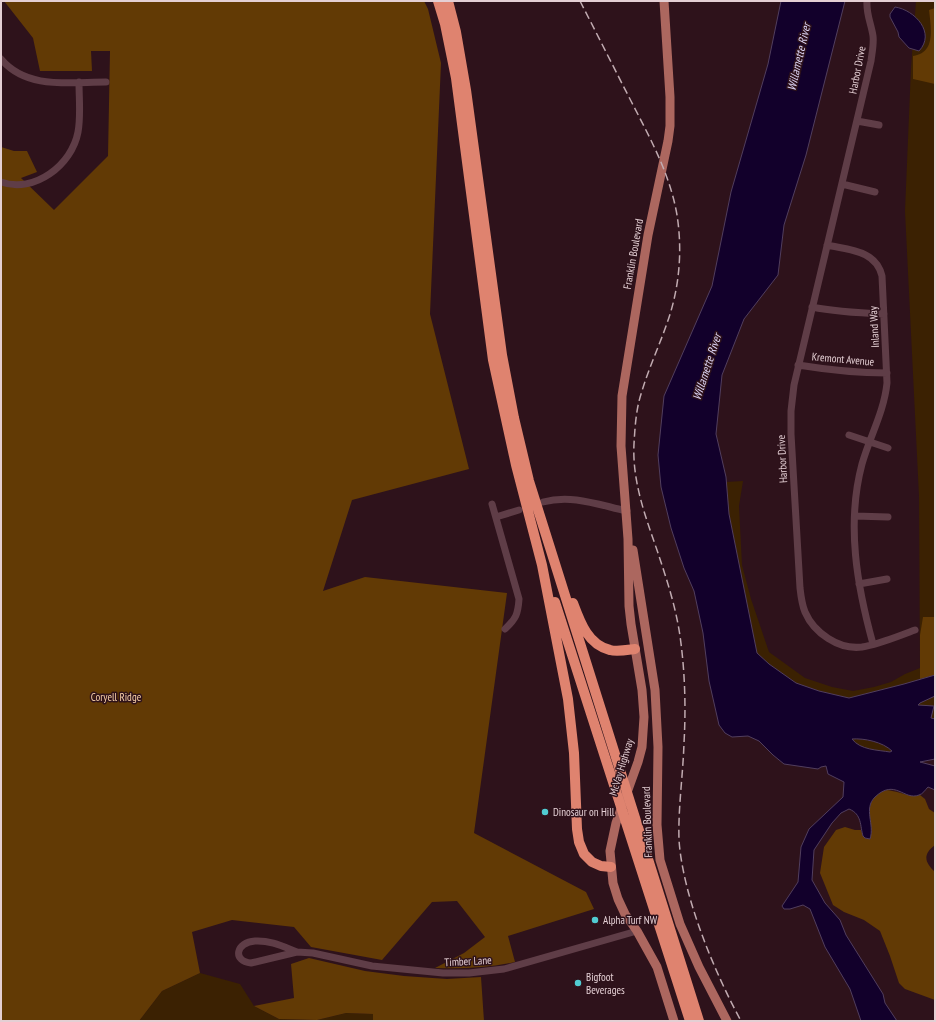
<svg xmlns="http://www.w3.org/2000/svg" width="936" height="1022" font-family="'PT Sans Narrow',sans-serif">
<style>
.green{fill:#3b2102}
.forest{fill:#623a05}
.water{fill:#12002b;stroke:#513e5e;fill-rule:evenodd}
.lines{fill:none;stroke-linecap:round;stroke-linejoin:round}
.minor{stroke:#5f3d47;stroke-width:7}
.major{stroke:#ac675f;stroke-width:9}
.highway{stroke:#df836f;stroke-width:10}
.rail{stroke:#c1abb1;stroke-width:1.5;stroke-dasharray:8 4;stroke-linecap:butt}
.poi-dot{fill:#51ccd2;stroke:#2e121b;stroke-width:1.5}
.labels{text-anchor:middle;stroke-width:3;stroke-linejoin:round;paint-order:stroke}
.street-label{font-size:11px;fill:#e4cfd4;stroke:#2e121b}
.park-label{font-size:11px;fill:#f8d0a9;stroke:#2e121b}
.poi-label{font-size:11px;fill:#e4cfd4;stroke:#2e121b;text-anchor:start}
.water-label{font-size:12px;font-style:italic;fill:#dbd3f4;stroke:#2e121b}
</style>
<rect width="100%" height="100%" fill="#2e121b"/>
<!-- green -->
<path class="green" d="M 916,1 L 935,1 L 935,675 L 904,684 L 849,698 L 819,691 L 796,683 L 769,664 L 757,653 L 729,514 L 726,482 L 743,481 L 739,506 L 742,565 L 751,599 L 769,652 L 805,678 L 832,687 L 853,691 L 874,687 L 891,682 L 905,674 L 920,668 L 919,496 L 905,211 L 911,68 Z
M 935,696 L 935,719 L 931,719 L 932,713 L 917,705 L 920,703 Z
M 852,739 C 865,739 882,742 892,751 L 890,752 C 878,750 859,750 852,739 Z
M 200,973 L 240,984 L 254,1006 L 279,1019 L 317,1020 L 346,1013 L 373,1014 L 373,1021 L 139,1021 L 162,991 Z"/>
<!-- forest -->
<path class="forest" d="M 4,1 L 424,1 L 428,9 L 441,63 L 430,314 L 469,469 L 352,500 L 323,591 L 365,577 L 507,593 L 474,833 L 586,892 L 594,909 L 508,936 L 515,962 C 488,968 462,969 435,968 L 464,953 L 485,937 L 457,901 L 432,902 L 382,960 L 311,947 L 294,927 L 232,920 L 192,932 L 200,973 L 162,991 L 139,1021 L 1,1021 L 1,147 L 14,151 L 27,151 L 37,172 L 21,178 L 54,210 L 108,156 L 110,51 L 91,51 L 92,71 L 40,71 L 33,38 Z
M 935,8 L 935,84 L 913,79 L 913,56 C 936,53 931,28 929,10 Z
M 923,617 L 934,617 L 935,620 L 935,675 L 920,679 L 920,635 Z
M 885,790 C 896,790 910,798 920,795 L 925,799 L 929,809 L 935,813 L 935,845 C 923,854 924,862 935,872 L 935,1000 L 905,989 L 899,983 L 890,956 L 880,931 L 864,920 L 844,912 L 833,905 L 820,873 L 824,847 L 836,830 L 845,827 L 855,830 L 861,830 L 863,836 L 871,835 C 871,816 863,799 885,790 Z
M 309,958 L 365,971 L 404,976 L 447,979 L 481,977 L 484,1021 L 373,1021 L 373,1014 L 346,1013 L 317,1020 L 279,1019 L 254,1006 L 294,998 L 291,964 Z"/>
<!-- water -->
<path class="water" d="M 781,1 L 845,1 L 806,155 L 784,225 L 778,275 L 744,319 L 722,375 L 716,434 L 726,477 L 729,514 L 757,653 L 769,664 L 796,683 L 819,691 L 849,698 L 904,684 L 935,675 L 935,696 L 920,703 L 918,705 L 934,706 L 931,718 L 935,719 L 935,759 L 920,762 L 935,766 L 935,790 L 928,787 C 925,790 923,794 919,795 C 904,801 895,778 875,797 C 863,809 875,824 870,839 L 865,838 L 863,836 C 860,826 862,814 849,809 L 841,813 L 832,823 L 814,850 L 812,880 L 825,903 L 840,920 L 846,935 L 883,994 L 885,1003 L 897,1021 L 861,1021 L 850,989 L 825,947 L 810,909 L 803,905 L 790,909 L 784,909 L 782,906 L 798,882 L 801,847 L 809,829 L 843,797 L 844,782 L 828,774 L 826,766 L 821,767 L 818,769 L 784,764 L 773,755 L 759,741 L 748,736 L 732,737 L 725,733 L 719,725 L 709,681 L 703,633 L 694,591 L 684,568 L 671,528 L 661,487 L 658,455 L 664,396 L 712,286 L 731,192 L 768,64 ZM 852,739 C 864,738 883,742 892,751 L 890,752 C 878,750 860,750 852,739 Z
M 895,7 C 915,10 936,33 919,51 L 909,48 L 899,37 L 898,32 L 890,17 L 890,14 Z"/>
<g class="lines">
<!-- minor -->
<path class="minor" d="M 867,1 C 866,14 871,23 873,36 C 874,44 872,53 871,61 L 794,385 L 791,411 L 791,434 L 800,588 C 801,597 802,605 805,612 C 814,633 839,650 862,647 C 880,644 898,636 915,630
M 1,59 C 27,90 70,82 106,82
M 857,121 L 879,125
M 1,182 C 34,194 72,165 78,132 C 81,116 79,99 79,82
M 842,184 L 875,192
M 827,245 C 849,250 876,250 882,276 L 887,383 C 884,412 870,436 862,464 C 846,524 857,586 873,644
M 812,307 C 836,312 860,313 884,314
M 798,365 C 829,370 855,373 887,373
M 849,435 L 888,448
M 543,502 C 572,494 599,505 627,511
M 492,504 L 519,599 C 518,614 516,619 505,629
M 855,516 L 888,517
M 496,517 L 519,510
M 859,584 L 887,579
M 297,952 C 284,947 270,940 255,941 C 236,942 232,961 251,963 L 297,952 L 313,953 L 372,966 L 443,973 L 469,973 L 504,969 L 637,931"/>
<!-- major -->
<path class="major" d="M 664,1 L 670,97 L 670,126 L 668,141 L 648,235 L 622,396 L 621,446 L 628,539 L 629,606 L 631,624 L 642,690 L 644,717 L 642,747 L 638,762 L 616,823 L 610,851 L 613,883 L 618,899 L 625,914 L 637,931 L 657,967 L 674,1021
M 633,550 L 655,690 L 658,747 L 657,825 L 660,860 L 680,924 L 699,967 L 727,1021"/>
<!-- highway -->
<path class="highway" d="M 438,1 L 445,24 L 456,78 L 493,360 L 516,465 L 542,565 L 568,699 L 574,753 L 577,829 L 579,842 L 584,854 L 592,862 L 601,866 L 611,867
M 448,1 L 456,32 L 466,90 L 502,355 L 514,418 L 529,481 L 699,1021
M 555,602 L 690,1021
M 573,603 C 580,622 588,645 610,650 C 617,652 627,650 635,649"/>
<!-- rail -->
<path class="rail" d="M 580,1 C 597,34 614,68 631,101 C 650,138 670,174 677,215 C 682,247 680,280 671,311 C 663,338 650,364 642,391 C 636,408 635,427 634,444 C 632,482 646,518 658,553 C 667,580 676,608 680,636 C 685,671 686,708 684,743 C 683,775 678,808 679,840 C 683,897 714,971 741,1021"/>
</g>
<!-- markers -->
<g class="poi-dot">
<circle cx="545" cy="812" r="4"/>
<circle cx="595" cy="920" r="4"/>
<circle cx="578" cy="983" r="4"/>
</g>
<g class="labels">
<!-- street labels -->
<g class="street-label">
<text transform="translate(857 70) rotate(-79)" y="4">Harbor Drive</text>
<text transform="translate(633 254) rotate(-80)" y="4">Franklin Boulevard</text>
<text transform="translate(874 327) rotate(-93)" y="4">Inland Way</text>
<text transform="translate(843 359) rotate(5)" y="4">Kremont Avenue</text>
<text transform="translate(782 459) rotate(-93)" y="4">Harbor Drive</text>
<text transform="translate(621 767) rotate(-73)" y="4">McVay Highway</text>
<text transform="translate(647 822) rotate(-92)" y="4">Franklin Boulevard</text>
<text transform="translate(468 961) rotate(-3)" y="4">Timber Lane</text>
</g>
<!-- park labels -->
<g class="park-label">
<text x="116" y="701">Coryell Ridge</text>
</g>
<!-- poi labels -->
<g class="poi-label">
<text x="553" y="816">Dinosaur on Hill</text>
<text x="603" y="924">Alpha Turf NW</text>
<text x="586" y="981">Bigfoot<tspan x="586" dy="13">Beverages</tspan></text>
</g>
<!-- water labels -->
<g class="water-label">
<text transform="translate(799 57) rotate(-77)" y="4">Willamette River</text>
<text transform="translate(707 367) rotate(-72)" y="4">Willamette River</text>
</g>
</g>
<!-- border -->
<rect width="936" height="1022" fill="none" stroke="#e4cfd4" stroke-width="4"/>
</svg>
